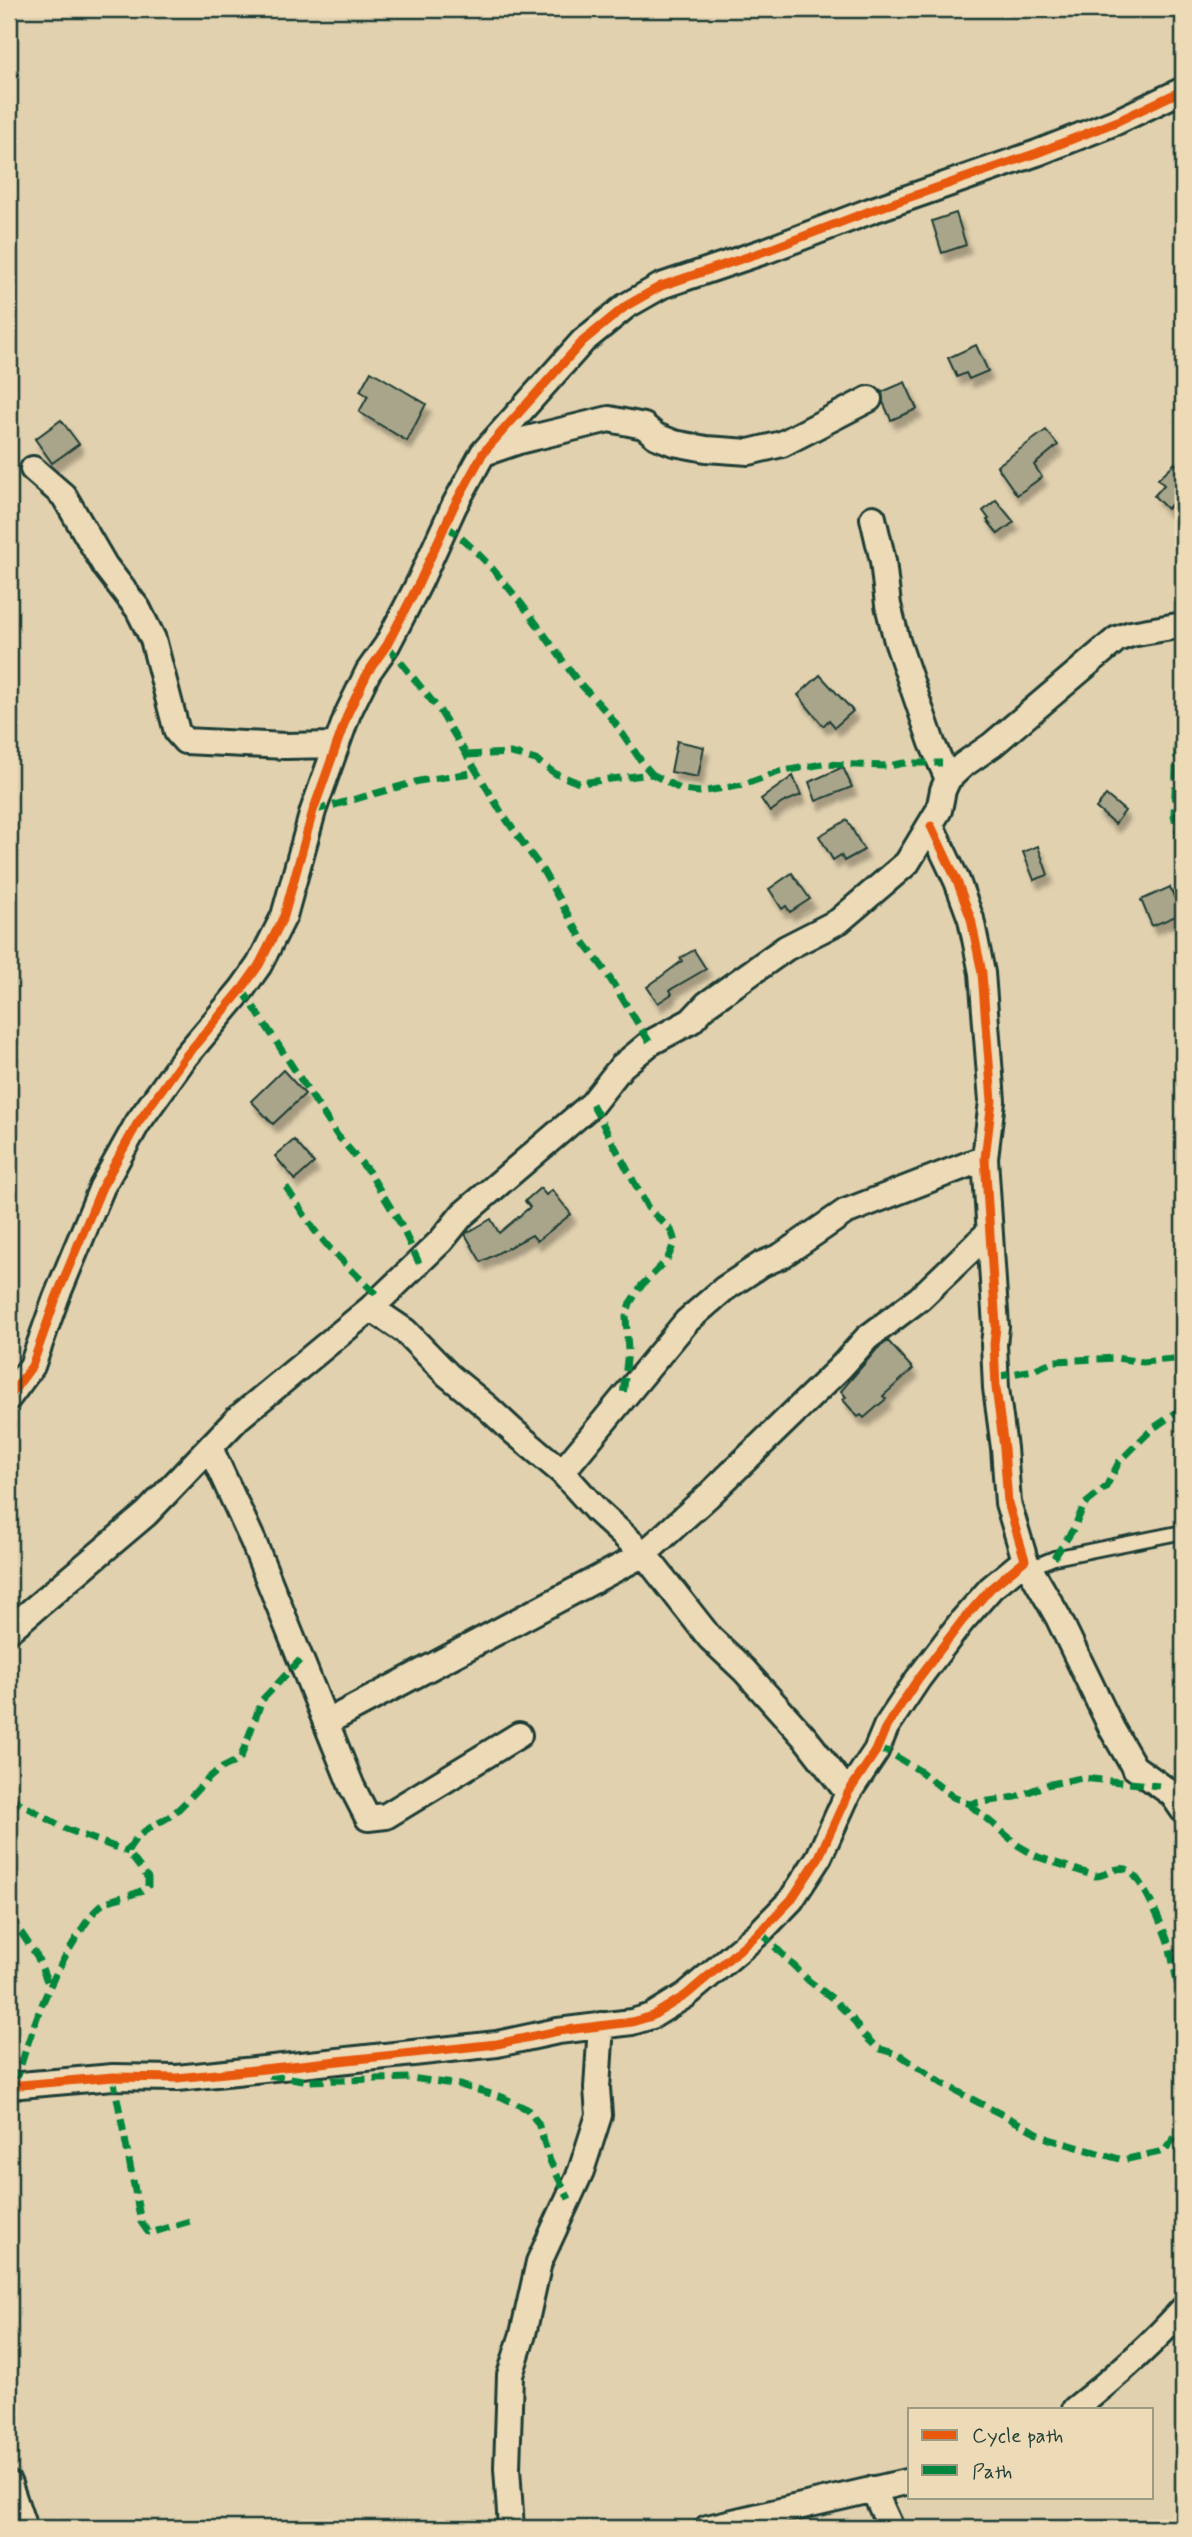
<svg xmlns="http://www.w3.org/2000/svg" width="1192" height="2537" font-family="Mynerve,sans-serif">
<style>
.building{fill:#a8a58a;stroke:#1f3d34;stroke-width:2;filter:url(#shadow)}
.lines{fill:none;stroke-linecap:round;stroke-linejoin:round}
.lane-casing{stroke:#1f3d34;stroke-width:18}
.street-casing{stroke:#1f3d34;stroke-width:30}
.lane{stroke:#eddab7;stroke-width:12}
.street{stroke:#eddab7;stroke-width:24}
.quiet{stroke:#00873e;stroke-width:7;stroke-dasharray:14 7;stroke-linecap:butt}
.cycleway-casing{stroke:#eddab7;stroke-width:13}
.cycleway{stroke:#e8590c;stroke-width:9}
</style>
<defs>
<filter id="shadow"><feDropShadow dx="4.5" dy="8" stdDeviation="2" flood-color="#0004"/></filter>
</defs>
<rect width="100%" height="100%" fill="#e1d1af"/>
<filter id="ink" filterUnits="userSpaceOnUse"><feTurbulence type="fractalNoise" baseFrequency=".0143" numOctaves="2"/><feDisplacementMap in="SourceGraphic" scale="14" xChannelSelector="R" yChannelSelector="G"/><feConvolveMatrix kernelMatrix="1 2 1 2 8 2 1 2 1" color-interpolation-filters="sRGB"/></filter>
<g filter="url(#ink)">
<!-- building -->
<path class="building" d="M 956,213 L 966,245 L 942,253 L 932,221 Z
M 976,345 L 988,371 L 969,379 L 966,373 L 957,377 L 948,358 Z
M 371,371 L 426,404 L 407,441 L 359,412 L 368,396 L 360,391 Z
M 905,382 L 917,409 L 891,420 L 883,402 L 882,392 Z
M 61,420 L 79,444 L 52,463 L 35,439 Z
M 1046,430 L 1058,445 L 1034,465 L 1042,477 L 1017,495 L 997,466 Z
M 1175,463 L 1183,471 L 1183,492 L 1167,509 L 1154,496 L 1164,485 L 1158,479 Z
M 996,500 L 1014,522 L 998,534 L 987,520 L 989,519 L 983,511 Z
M 820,675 L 853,711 L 835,727 L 829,720 L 823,726 L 798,695 Z
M 677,741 L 704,747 L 698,777 L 671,772 Z
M 843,767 L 852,787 L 816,801 L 809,782 Z
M 793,776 L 801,795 L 782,803 L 770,812 L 761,799 Z
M 1106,795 L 1125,811 L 1115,824 L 1096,808 Z
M 847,820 L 864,850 L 844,861 L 841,855 L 833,860 L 819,836 Z
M 1038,846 L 1048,875 L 1034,880 L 1023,852 Z
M 792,873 L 810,899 L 790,912 L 786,906 L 782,909 L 769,889 Z
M 1170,887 L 1181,914 L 1152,926 L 1141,900 Z
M 694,950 L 706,969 L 670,990 L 672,994 L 658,1003 L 647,987 L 682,961 L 680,958 Z
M 283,1070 L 305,1094 L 273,1124 L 251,1101 Z
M 294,1140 L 314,1163 L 295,1180 L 275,1156 Z
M 540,1188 L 546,1195 L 552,1190 L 571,1214 L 537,1241 L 532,1235 L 481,1262 L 465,1234 L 491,1219 L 499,1233 L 530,1207 L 525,1201 Z
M 888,1341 L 913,1369 L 883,1396 L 886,1399 L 864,1418 L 861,1415 L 858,1417 L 843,1400 L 846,1397 L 841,1391 L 877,1349 Z"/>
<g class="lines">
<!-- lane casing -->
<g class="lane-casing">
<path id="lane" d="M 1030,1568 L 1054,1558 L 1183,1532"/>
</g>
<!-- street casing -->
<g class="street-casing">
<path id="street" d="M 484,453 L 519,441 L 609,419 L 644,426 L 656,436 L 674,443 L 706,449 L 749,452 L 782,444 L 869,399
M 33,469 L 64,496 L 105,566 L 138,609 L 153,639 L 177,732 L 185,741 L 285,746 L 335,745
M 873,518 L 883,561 L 888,605 L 897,641 L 932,743 L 948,779
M 371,1308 L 405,1331 L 448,1375 L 487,1407 L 513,1431 L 562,1472 L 597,1511 L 644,1554 L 710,1638 L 744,1670 L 806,1739 L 848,1793
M 9,1397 L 32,1366 L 56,1298 L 102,1187 L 137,1124 L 185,1057 L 242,989 L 259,965 L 284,916 L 313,811 L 348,713 L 368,672 L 387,645 L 419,583 L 454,506 L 483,453 L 583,341 L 626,306 L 661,286 L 768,250 L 870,211 L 1037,153 L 1118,121 L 1183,90
M 210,1448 L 253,1541 L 352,1787 L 368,1818 L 386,1816 L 519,1735
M 562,1472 L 687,1321 L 724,1289 L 762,1264 L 781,1256 L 845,1212 L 985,1158
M 1025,1560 L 1058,1617 L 1112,1729 L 1134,1767 L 1172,1794 L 1183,1810
M 9,1630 L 146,1514 L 238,1418 L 371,1308 L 441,1241 L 462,1215 L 592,1104 L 622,1066 L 650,1043 L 691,1021 L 707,1004 L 786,948 L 839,921 L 907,863 L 939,810 L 943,790 L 948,779 L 963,765 L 992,745 L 1117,639 L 1131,634 L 1183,625
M 327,1722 L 644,1554 L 709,1495 L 840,1368 L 867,1338 L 920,1298 L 988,1233
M 9,2086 L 113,2077 L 177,2078 L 245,2071 L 497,2044 L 558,2031 L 632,2022 L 652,2016 L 686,1995 L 760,1932 L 791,1900 L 819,1857 L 848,1793 L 876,1751 L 886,1727 L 918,1679 L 962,1621 L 991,1588 L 1025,1560 L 1008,1503 L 1004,1448 L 996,1388 L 994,1344 L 996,1327 L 985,1158 L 992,1101 L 982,973 L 971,919 L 957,881 L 931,826
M 1075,2409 C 1114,2378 1150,2347 1183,2309
M 9,2484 L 24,2528
M 873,2489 L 891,2528
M 511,2528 L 507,2468 L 510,2375 L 523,2334 L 539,2262 L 581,2171 L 599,2115 L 597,2088 L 601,2025
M 707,2528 L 910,2481"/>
</g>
<!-- lane -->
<use href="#lane" class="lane"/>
<!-- street -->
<use href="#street" class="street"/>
<!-- quiet -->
<path class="quiet" d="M 1044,9 L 1056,12 L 1071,9
M 445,525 C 493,560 534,620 568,668 C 582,689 603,705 617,726 C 629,742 638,759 652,774
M 387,645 L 440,711 L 503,815 L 543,871 L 583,941 L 604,969 L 650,1043
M 1183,703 L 1177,746 L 1174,815 L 1183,853
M 467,755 L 511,753 L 536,760 L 556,774 L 579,783 L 652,774 L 682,790 L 700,792 L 743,785 L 778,772 L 823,764 L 889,766 L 904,763 L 942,763
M 313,811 L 419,781 L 477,772
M 242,989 L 337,1135 L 369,1172 L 400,1223 L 419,1263
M 592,1104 L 648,1208 L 671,1230 L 675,1241 L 667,1260 L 642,1285 L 630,1303 L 626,1317 L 628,1351 L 623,1396
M 286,1187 L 315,1231 L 333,1252 L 380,1298
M 995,1377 L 1033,1370 L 1054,1361 L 1116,1358 L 1143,1362 L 1183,1358
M 1054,1558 L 1074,1528 L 1084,1505 L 1106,1487 L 1119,1462 L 1152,1429 L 1183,1408
M 876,1751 L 887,1751 L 920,1771 L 953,1797 L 969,1804 L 1016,1797 L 1046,1785 L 1082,1778 L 1159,1786
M 9,1797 L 66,1829 L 128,1852
M 969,1804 L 1019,1846 L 1038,1857 L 1095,1876 C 1106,1877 1114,1866 1126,1869 C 1141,1874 1164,1929 1169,1945 C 1174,1966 1178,1988 1183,2010
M 9,1915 L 37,1956 L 49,1986
M 760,1932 L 809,1981 L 832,1998 L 851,2017 L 862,2033 L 877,2048 L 900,2055 L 943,2084 L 1049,2139 L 1123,2160 L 1164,2151 L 1183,2127
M 269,2075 L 310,2081 L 411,2078 L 460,2085 L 502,2097 L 527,2109 L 538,2123 L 550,2161 L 569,2199
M 113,2077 L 141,2222 L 148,2232 L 154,2232 L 193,2220
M 15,2085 C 30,2033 47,1983 77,1937 C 84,1926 90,1915 99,1907 C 112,1895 134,1899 148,1886 L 148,1878 L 128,1852 C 135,1831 157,1826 173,1814 C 190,1800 204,1779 222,1768 C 229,1764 235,1763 241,1757 L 262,1700 L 300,1660"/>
<!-- cycleway casing -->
<g class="cycleway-casing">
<path id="cycleway" d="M 9,1397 L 32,1366 L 56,1298 L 102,1187 L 137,1124 L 185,1057 L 242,989 L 259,965 L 284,916 L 313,811 L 348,713 L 368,672 L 387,645 L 419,583 L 454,506 L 483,453 L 583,341 L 626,306 L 661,286 L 768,250 L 870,211 L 1037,153 L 1118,121 L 1183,90
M 9,2086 L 113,2077 L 177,2078 L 245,2071 L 497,2044 L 558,2031 L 632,2022 L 652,2016 L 686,1995 L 760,1932 L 791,1900 L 819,1857 L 848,1793 L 876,1751 L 886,1727 L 918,1679 L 962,1621 L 991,1588 L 1025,1560 L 1008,1503 L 1004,1448 L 996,1388 L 994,1344 L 996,1327 L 985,1158 L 992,1101 L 982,973 L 971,919 L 957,881 L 931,826"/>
</g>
<!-- cycleway -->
<use href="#cycleway" class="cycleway"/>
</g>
</g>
<!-- margin -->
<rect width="1192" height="2537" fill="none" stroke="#eddab7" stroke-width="35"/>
<rect x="18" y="18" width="1157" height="2502" fill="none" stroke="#1f3d34" stroke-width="2.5" filter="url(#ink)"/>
<!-- legend -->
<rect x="908" y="2408" width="245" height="91" fill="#eddab7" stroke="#9b9b83" stroke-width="2"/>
<rect x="922" y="2430" width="35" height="10" fill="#e8590c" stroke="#9b9b83" stroke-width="2"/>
<text x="972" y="2442" font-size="21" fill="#1f3d34">Cycle path</text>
<rect x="922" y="2465" width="35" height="10" fill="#00873e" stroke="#9b9b83" stroke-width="2"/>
<text x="972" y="2478" font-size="21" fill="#1f3d34">Path</text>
</svg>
